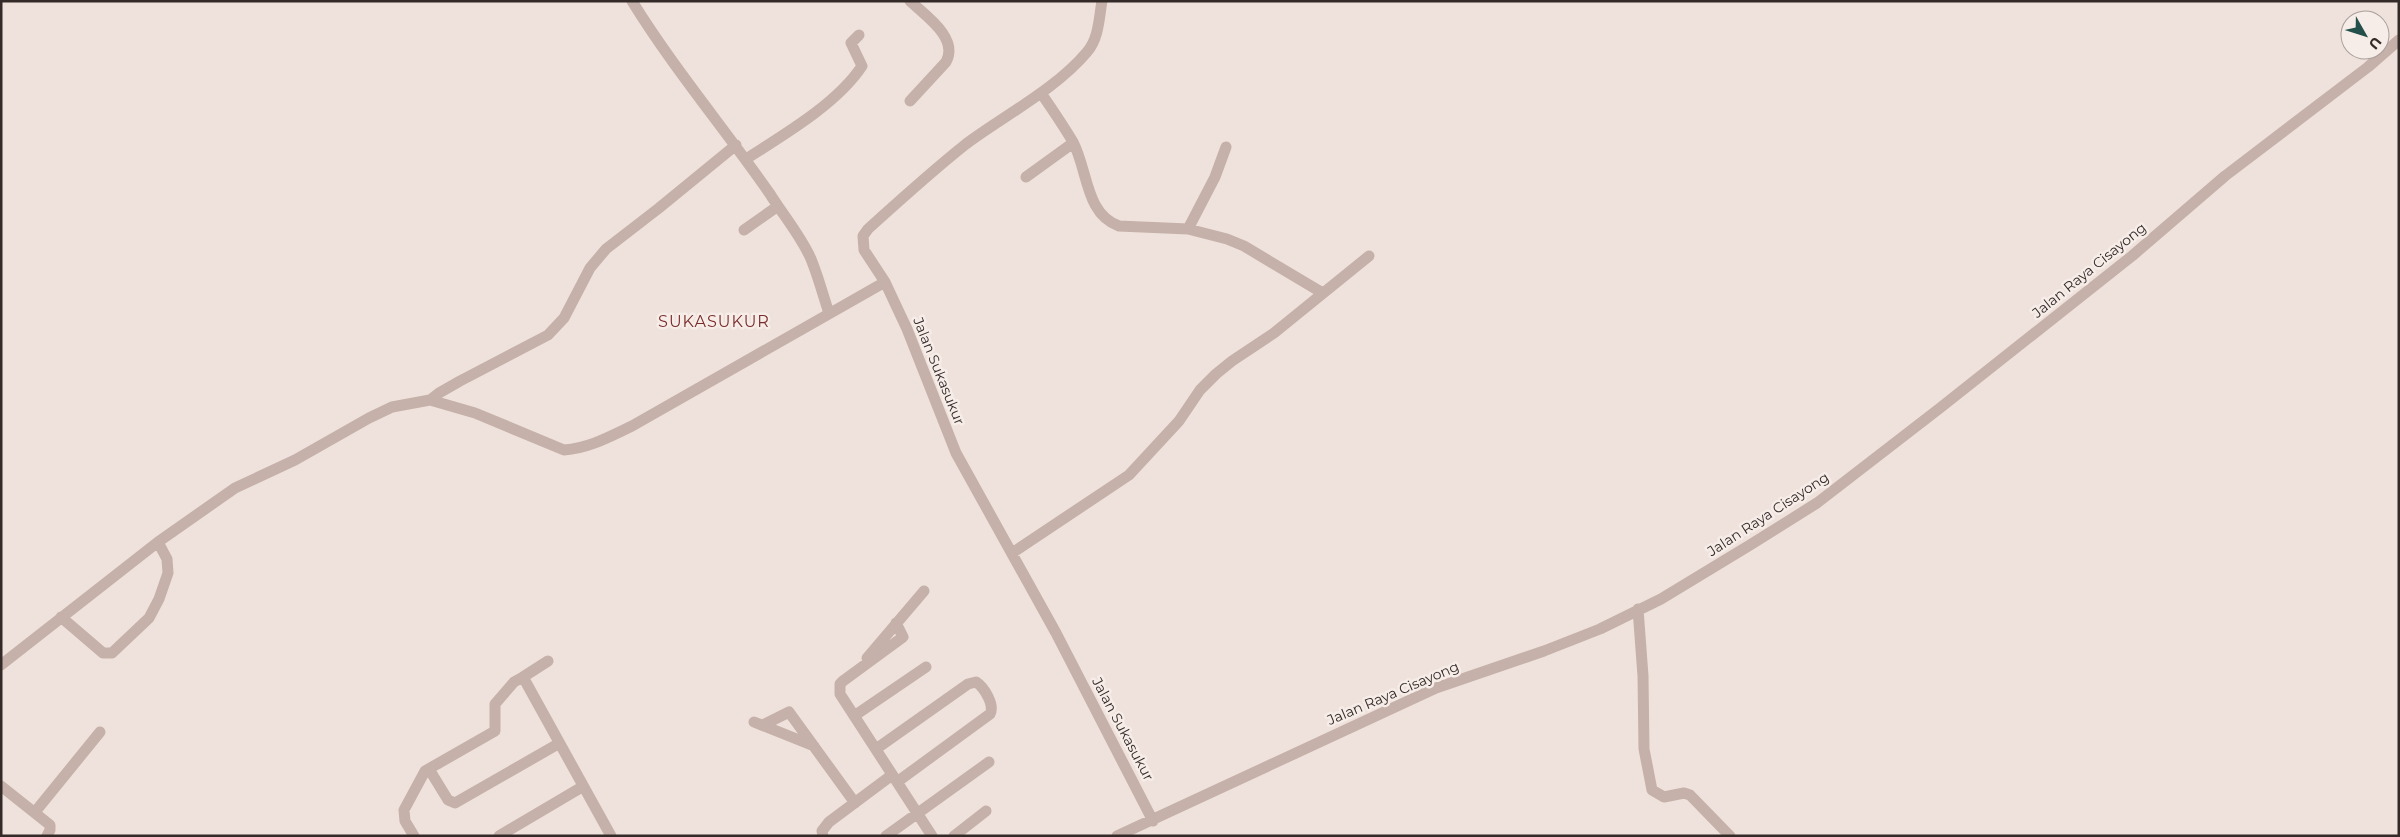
<svg xmlns="http://www.w3.org/2000/svg" width="2400" height="837" font-family="Montserrat,sans-serif">
<style>
.lines{fill:none;stroke-linecap:round;stroke-linejoin:round}
.minor{stroke:#c5b1a9;stroke-width:11}
.labels{text-anchor:middle;stroke-width:5;stroke-linejoin:round;paint-order:stroke}
.street-label{font-size:14px;fill:#342a28;stroke:#f7ede8}
.quarter-label{font-size:16px;letter-spacing:1px;fill:#792d2b;stroke:#f7ede8}
</style>
<rect width="100%" height="100%" fill="#efe2dc"/>
<g class="lines">
<!-- minor -->
<path class="minor" d="M 632,1 C 674,69 725,129 770,194 C 783,215 801,236 811,259 C 818,276 823,295 829,313
M 1102,1 C 1099,18 1099,38 1087,52 C 1056,89 1005,115 966,144 C 932,171 900,200 868,229 L 863,236 L 864,250 L 885,282 L 907,329 L 956,453 L 1056,633 L 1153,821
M 1041,93 C 1052,109 1063,125 1073,142 C 1088,170 1085,214 1119,226 L 1188,229 L 1227,239 L 1244,246 L 1321,292
M 910,101 L 946,62 C 959,38 926,16 910,1
M 746,159 C 783,135 837,104 862,66 L 851,43 L 859,35
M 1026,177 L 1073,143
M 1188,229 L 1215,177 L 1226,147
M 744,230 L 778,206
M 430,400 L 439,393 L 460,381 L 548,335 L 564,318 L 590,268 L 606,249 L 659,208 L 736,145
M 1012,553 L 1129,475 L 1179,421 L 1200,390 L 1216,374 L 1232,361 L 1274,333 L 1369,256
M 1638,609 L 1643,676 L 1644,749 L 1652,790 L 1664,797 L 1684,793 L 1690,795 L 1730,836
M 61,617 L 103,653 L 112,653 L 149,618 L 159,599 L 168,573 L 167,559 L 158,542
M 896,623 L 903,637 L 843,681 L 840,684 L 840,694 L 932,836
M 867,658 L 924,591
M 1,665 L 158,542 L 235,488 L 295,460 L 369,418 L 392,407 L 430,400 L 475,413 L 564,450 C 589,448 609,437 632,426 L 885,282
M 523,677 L 548,661
M 854,716 L 926,667
M 754,722 L 814,746
M 763,725 L 789,712 L 855,803
M 876,749 L 968,684 L 976,682 C 984,687 995,705 990,714 L 897,782
M 429,769 L 448,800 L 455,803 L 558,744
M 1,786 L 50,825 L 50,830 L 47,836
M 35,812 L 100,732
M 414,836 L 405,821 L 404,810 L 425,771 L 495,731 L 495,704 L 514,682 L 523,677 L 611,836
M 499,836 L 582,787
M 823,836 L 822,831 L 829,822 L 892,775
M 886,836 L 989,762
M 954,836 L 986,811
M 1117,836 L 1436,688 L 1544,651 L 1600,629 L 1661,599 L 1750,545 L 1817,503 L 1940,408 L 2132,256 L 2225,176 L 2368,67 L 2399,40"/>
</g>
<g class="labels">
<!-- street labels -->
<g class="street-label">
<text transform="translate(2089 270) rotate(-39)" y="5">Jalan Raya Cisayong</text>
<text transform="translate(939 371) rotate(68)" y="5">Jalan Sukasukur</text>
<text transform="translate(1768 514) rotate(-33)" y="5">Jalan Raya Cisayong</text>
<text transform="translate(1393 693) rotate(-23)" y="5">Jalan Raya Cisayong</text>
<text transform="translate(1123 729) rotate(62)" y="5">Jalan Sukasukur</text>
</g>
<!-- quarter labels -->
<g class="quarter-label">
<text x="714" y="327">SUKASUKUR</text>
</g>
</g>
<!-- border -->
<rect width="2400" height="837" fill="none" stroke="#342a28" stroke-width="5"/>
<!-- north arrow -->
<g transform="translate(2365 35) rotate(129)"><circle r="24" fill="#f7ede8" stroke="#a99f9b"/>
<path d="M0-4L9 19L0 12L-9 19Z" fill="#23504a"/>
<text y="-8" font-size="14" font-weight="bold" text-anchor="middle" fill="#342a28">U</text>
</g>
</svg>
